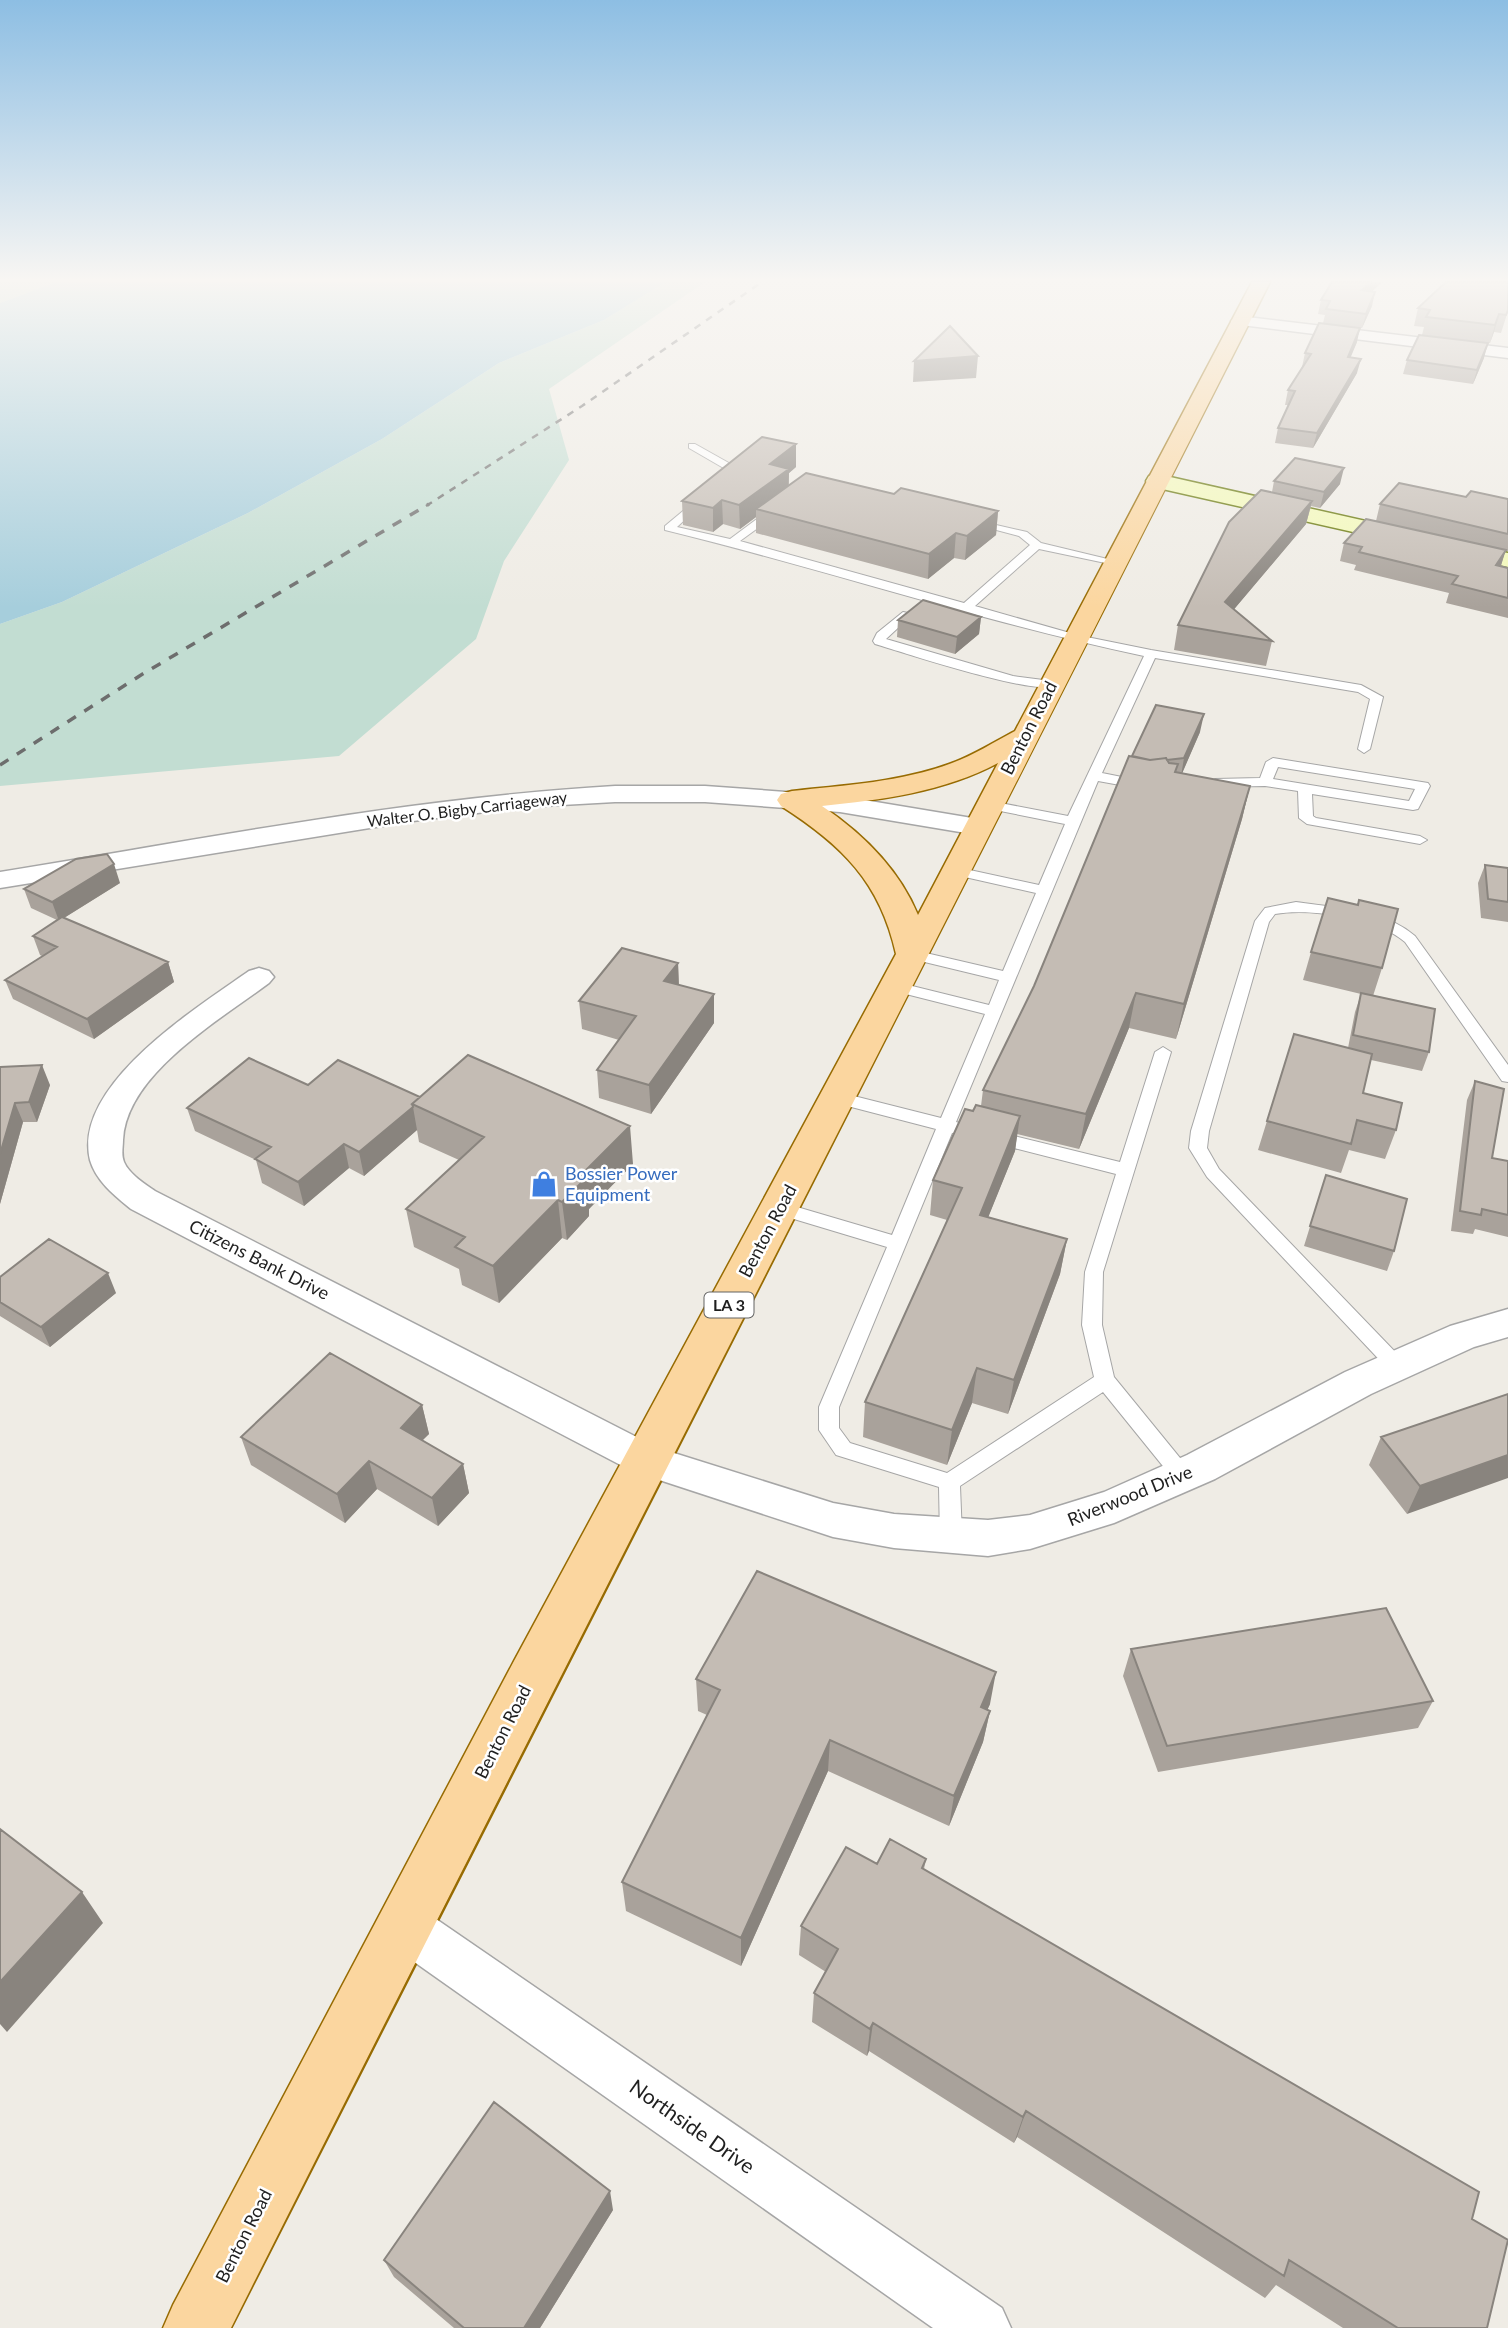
<svg xmlns="http://www.w3.org/2000/svg" width="1508" height="2328" font-family="Lato,sans-serif">
<style>
.wetland{fill:#c2ddd2}
.water{fill:#a6cedc}
.lines{fill:none;stroke-linecap:round;stroke-linejoin:round}
.lane-casing{stroke:#a6a6a6;stroke-width:2}
.street-casing{stroke:#a6a6a6;stroke-width:3}
.secondary-casing{stroke:#657506;stroke-width:3}
.primary-casing{stroke:#976b02;stroke-width:3}
.lane{fill:#fff;fill-rule:evenodd}
.street{fill:#fff;fill-rule:evenodd}
.secondary{fill:#f3f9b9;fill-rule:evenodd}
.primary{fill:#fbd69f;fill-rule:evenodd}
.rail-far1{stroke:#6d6d6d;stroke-width:2.5;stroke-dasharray:7 7;stroke-linecap:butt}
.rail{stroke:#6d6d6d;stroke-width:3.5;stroke-dasharray:10 10;stroke-linecap:butt}
.wall{fill:#a9a29b}
.shaded-wall{fill:#89847e}
.building{fill:#c4bcb4;stroke:#89847e;stroke-width:2}
.labels{text-anchor:middle;stroke-width:5;stroke-linejoin:round;paint-order:stroke}
.far-street-label{font-size:16px;fill:#1f1f1f;stroke:#fff}
.shield{fill:#fff;stroke:#626262;stroke-width:2}
.shield-label{font-size:16px;font-weight:bold;fill:#1f1f1f}
.street-label{font-size:18px;fill:#1f1f1f;stroke:#fff}
.shop-label{font-size:18px;fill:#366cbe;stroke:#fff;text-anchor:start}
.near-street-label{font-size:21px;fill:#1f1f1f;stroke:#fff}
</style>
<rect width="100%" height="100%" fill="#efece5"/>
<!-- wetland -->
<path class="wetland" d="M 0,282 L 56,282 L 0,303 Z
M 666,282 L 705,282 L 549,389 L 569,460 L 504,561 L 476,639 L 339,756 L 0,786 L 0,624 L 62,602 L 248,513 L 382,439 L 499,363 L 604,320 Z"/>
<!-- water -->
<path class="water" d="M 56,282 L 666,282 L 604,320 L 499,363 L 382,439 L 248,513 L 62,602 L 0,624 L 0,303 Z"/>
<g class="lines">
<!-- lane casing -->
<g class="lane-casing">
<path id="lane" d="M 689,444 L 695,444 L 736,467 L 737,469 L 727,484 L 718,482 L 727,470 L 689,448 Z
M 701,496 L 706,499 L 705,501 L 677,527 L 730,539 L 769,510 L 777,510 L 777,514 L 740,541 L 964,603 L 1030,545 L 1019,536 L 970,523 L 970,519 L 1027,532 L 1041,543 L 1120,562 L 1115,565 L 1039,549 L 975,606 L 1077,635 L 1151,650 L 1361,685 L 1383,697 L 1370,749 L 1364,753 L 1358,749 L 1370,699 L 1358,692 L 1155,658 L 1102,773 L 1142,781 L 1149,785 L 1142,789 L 1098,781 L 956,1122 L 963,1124 L 966,1128 L 963,1132 L 952,1133 L 839,1407 L 839,1428 L 850,1443 L 947,1473 L 1094,1377 L 1082,1325 L 1085,1272 L 1116,1174 L 994,1143 L 985,1137 L 994,1131 L 1120,1162 L 1155,1052 L 1163,1047 L 1171,1052 L 1103,1272 L 1102,1325 L 1114,1377 L 1189,1469 L 1192,1475 L 1189,1481 L 1182,1484 L 1175,1481 L 1103,1392 L 960,1486 L 962,1536 L 959,1543 L 951,1545 L 943,1543 L 940,1536 L 939,1487 L 836,1455 L 819,1430 L 819,1407 L 887,1247 L 774,1213 L 771,1208 L 774,1203 L 780,1202 L 892,1235 L 936,1129 L 832,1102 L 830,1098 L 838,1092 L 941,1118 L 985,1014 L 890,990 L 888,987 L 896,982 L 989,1005 L 999,980 L 908,958 L 905,955 L 913,950 L 1003,971 L 1036,893 L 956,875 L 949,871 L 956,867 L 1039,885 L 1065,824 L 990,809 L 983,805 L 990,801 L 1068,816 L 1144,656 C 982,622 825,569 665,530 L 665,526 Z
M 903,612 L 913,614 L 886,639 L 1013,676 L 1051,681 L 1057,685 C 1040,698 902,652 875,644 L 873,641 L 877,633 Z
M 1273,758 L 1428,783 L 1430,786 L 1418,809 L 1413,810 L 1312,794 L 1313,816 L 1316,818 L 1420,836 L 1427,840 L 1420,844 L 1307,824 L 1299,818 L 1298,791 L 1265,786 L 1215,787 L 1208,783 L 1215,779 L 1260,778 L 1266,762 ZM 1278,767 L 1415,789 L 1409,801 L 1273,779 Z
M 1296,902 C 1335,908 1384,909 1415,936 L 1508,1065 L 1508,1082 L 1502,1081 L 1405,942 C 1377,918 1311,908 1275,914 L 1269,922 L 1209,1131 L 1207,1148 L 1219,1169 L 1403,1360 L 1406,1365 L 1403,1370 L 1396,1373 L 1389,1370 L 1207,1177 L 1189,1148 L 1191,1131 L 1255,921 L 1265,908 Z"/>
</g>
<!-- street casing -->
<g class="street-casing">
<path id="street" d="M 1239,316 L 1508,348 L 1508,358 L 1233,324 L 1231,321 Z
M 615,786 L 705,786 L 840,796 L 978,819 L 987,821 L 991,827 L 987,833 L 978,835 L 840,812 L 705,802 L 615,802 L 526,807 L 413,821 L 0,888 L 0,872 C 204,839 408,798 615,786 Z
M 259,968 L 269,971 L 274,977 L 269,983 C 221,1019 126,1074 123,1140 C 123,1147 121,1155 124,1162 C 129,1174 145,1184 155,1191 L 658,1448 L 833,1503 L 894,1514 L 988,1520 L 1030,1515 L 1104,1492 L 1187,1455 L 1345,1372 L 1450,1326 L 1508,1309 L 1508,1337 L 1474,1347 L 1371,1394 L 1215,1479 L 1114,1523 L 1030,1549 L 988,1556 L 894,1548 L 833,1537 L 632,1471 L 131,1209 C 115,1196 96,1181 90,1160 C 72,1085 198,1007 249,971 Z
M 403,1901 L 420,1908 L 1002,2308 L 1011,2328 L 933,2328 L 386,1942 L 379,1925 L 386,1908 Z"/>
</g>
<!-- secondary casing -->
<g class="secondary-casing">
<path id="secondary" d="M 1157,474 L 1508,553 L 1508,567 L 1149,486 L 1146,481 L 1149,476 Z"/>
</g>
<!-- primary casing -->
<g class="primary-casing">
<path id="primary" d="M 1252,282 L 1270,282 C 925,965 575,1644 231,2328 L 163,2328 L 173,2305 L 514,1661 L 896,954 C 880,882 842,845 781,806 L 777,800 L 781,794 L 792,791 C 846,785 901,782 952,763 C 974,755 994,742 1015,731 ZM 998,763 L 918,915 C 899,869 862,833 822,806 C 881,800 944,792 998,763 Z"/>
</g>
<!-- lane -->
<use href="#lane" class="lane"/>
<!-- street -->
<use href="#street" class="street"/>
<!-- secondary -->
<use href="#secondary" class="secondary"/>
<!-- primary -->
<use href="#primary" class="primary"/>
<!-- rail-far1 -->
<path class="rail-far1" d="M 426,506 L 582,406 L 762,282"/>
<!-- rail -->
<path class="rail" d="M 0,765 L 141,675 L 429,504"/>
</g>
<!-- wall -->
<path class="wall" d="M 1330,282 L 1382,282 L 1371,292 L 1372,306 L 1362,328 L 1328,324 L 1357,342 L 1350,357 L 1357,373 L 1313,448 L 1275,443 L 1278,428 L 1288,405 L 1285,405 L 1288,390 L 1302,367 L 1305,353 L 1323,323 L 1325,315 L 1318,314 L 1321,300 L 1329,286 Z
M 1418,308 L 1508,311 L 1501,333 L 1494,332 L 1490,343 L 1422,335 L 1424,327 L 1414,326 Z
M 1484,358 L 1473,384 L 1403,374 L 1407,360 Z
M 796,467 L 789,473 L 789,485 L 894,494 L 998,511 L 996,535 L 965,560 L 954,558 L 928,579 L 756,533 L 756,517 L 740,529 L 723,524 L 713,532 L 683,525 L 682,501 Z
M 1274,481 L 1340,484 L 1320,508 L 1311,506 L 1306,524 L 1234,609 L 1272,641 L 1266,666 L 1174,650 L 1178,625 L 1272,492 Z
M 1466,497 L 1508,499 L 1508,551 L 1505,551 L 1501,566 L 1508,568 L 1508,618 L 1446,603 L 1449,593 L 1354,570 L 1356,565 L 1340,561 L 1344,543 L 1438,535 L 1376,521 L 1380,504 Z
M 981,617 L 979,634 L 955,654 L 897,637 L 898,620 Z
M 1200,732 L 1182,773 L 1250,786 L 1242,819 L 1176,1039 L 1129,1028 L 1079,1149 L 1017,1134 L 1015,1151 L 988,1217 L 1067,1239 L 1060,1274 L 1008,1414 L 972,1403 L 947,1465 L 863,1437 L 865,1402 L 947,1220 L 930,1215 L 933,1180 L 973,1111 L 981,1106 L 983,1090 L 1034,986 L 1132,756 Z
M 1485,865 L 1508,868 L 1508,922 L 1481,918 L 1478,883 Z
M 120,883 L 64,918 L 168,962 L 174,982 L 94,1039 L 13,999 L 5,980 L 42,956 L 40,955 L 33,936 L 57,920 L 31,908 L 24,889 Z
M 1311,952 L 1382,968 L 1373,996 L 1429,1052 L 1422,1071 L 1371,1060 L 1363,1093 L 1396,1130 L 1385,1159 L 1349,1150 L 1341,1173 L 1258,1150 L 1267,1121 L 1348,1048 L 1355,1012 L 1361,994 L 1303,980 Z
M 678,963 L 679,985 L 714,1023 L 651,1114 L 599,1098 L 597,1070 L 619,1040 L 582,1029 L 579,1001 Z
M 0,1067 L 50,1085 L 37,1122 L 23,1122 L 0,1204 Z
M 1475,1081 L 1492,1158 L 1508,1161 L 1508,1237 L 1475,1229 L 1473,1234 L 1451,1231 L 1467,1100 Z
M 308,1085 L 420,1097 L 633,1164 L 589,1209 L 589,1216 L 567,1240 L 562,1238 L 499,1303 L 462,1285 L 459,1269 L 414,1247 L 406,1209 L 459,1160 L 419,1142 L 417,1130 L 364,1176 L 349,1168 L 304,1206 L 262,1183 L 256,1160 L 195,1131 L 187,1108 Z
M 1326,1175 L 1394,1251 L 1387,1271 L 1304,1246 Z
M 0,1277 L 116,1293 L 50,1347 L 0,1316 Z
M 1508,1394 L 1407,1514 L 1369,1465 L 1381,1437 Z
M 422,1405 L 429,1434 L 422,1440 L 463,1464 L 469,1493 L 438,1526 L 377,1489 L 345,1523 L 251,1465 L 241,1437 Z
M 1131,1649 L 1433,1701 L 1418,1728 L 1158,1772 L 1123,1676 Z
M 696,1679 L 990,1704 L 987,1710 L 990,1711 L 983,1742 L 949,1826 L 828,1771 L 741,1966 L 626,1911 L 622,1882 L 707,1715 L 698,1711 Z
M 926,1859 L 924,1869 L 1472,2219 L 1487,2328 L 1343,2328 L 1276,2285 L 1265,2298 L 1017,2137 L 1014,2143 L 869,2051 L 867,2056 L 812,2022 L 814,1993 L 826,1972 L 799,1955 L 801,1926 Z
M 613,2210 L 540,2328 L 454,2328 L 394,2277 L 384,2260 Z"/>
<!-- shaded-wall -->
<path class="shaded-wall" d="M 1371,282 L 1382,282 L 1359,304 L 1362,290 Z
M 1375,292 L 1372,306 L 1362,328 L 1366,314 Z
M 1499,314 L 1494,332 L 1490,343 L 1495,325 Z
M 1360,328 L 1357,342 L 1345,371 L 1348,357 Z
M 1488,343 L 1484,358 L 1473,384 L 1477,370 Z
M 978,356 L 976,378 L 913,382 L 914,361 Z
M 1361,359 L 1357,373 L 1313,448 L 1317,433 Z
M 796,444 L 796,467 L 789,473 L 788,492 L 756,509 L 756,517 L 740,529 L 739,505 L 770,464 Z
M 1344,468 L 1340,484 L 1320,508 L 1324,492 Z
M 722,500 L 723,524 L 713,532 L 713,508 Z
M 1312,501 L 1306,524 L 1220,626 L 1225,602 Z
M 998,511 L 996,535 L 965,560 L 967,536 Z
M 956,533 L 954,558 L 928,579 L 929,554 Z
M 1506,550 L 1500,568 L 1496,565 Z
M 981,617 L 979,634 L 955,654 L 957,637 Z
M 1204,714 L 1200,732 L 1181,776 L 1184,758 Z
M 1250,786 L 1242,819 L 1176,1039 L 1184,1004 Z
M 114,864 L 120,883 L 59,921 L 52,902 Z
M 168,962 L 174,982 L 94,1039 L 87,1019 Z
M 678,963 L 679,991 L 664,981 Z
M 1136,993 L 1129,1028 L 1079,1149 L 1086,1114 Z
M 714,994 L 714,1023 L 651,1114 L 649,1085 Z
M 42,1065 L 50,1085 L 37,1122 L 29,1102 Z
M 15,1103 L 23,1122 L 0,1204 L 0,1154 Z
M 413,1107 L 417,1130 L 364,1176 L 359,1152 Z
M 1020,1116 L 1015,1151 L 975,1250 L 980,1215 Z
M 630,1126 L 633,1164 L 589,1209 L 589,1216 L 567,1240 L 562,1202 L 580,1176 Z
M 344,1144 L 349,1168 L 304,1206 L 298,1182 Z
M 558,1200 L 562,1238 L 499,1303 L 493,1266 Z
M 1067,1239 L 1060,1274 L 1008,1414 L 1014,1380 Z
M 108,1273 L 116,1293 L 50,1347 L 41,1327 Z
M 977,1368 L 972,1403 L 947,1465 L 952,1430 Z
M 422,1405 L 429,1434 L 407,1456 L 401,1428 Z
M 1508,1455 L 1508,1478 L 1407,1514 L 1420,1486 Z
M 369,1461 L 377,1489 L 345,1523 L 337,1494 Z
M 463,1464 L 469,1493 L 438,1526 L 432,1498 Z
M 996,1672 L 990,1704 L 975,1738 L 981,1707 Z
M 990,1711 L 983,1742 L 949,1826 L 954,1796 Z
M 830,1740 L 828,1771 L 741,1966 L 741,1938 Z
M 82,1892 L 103,1923 L 7,2032 L 0,2024 L 0,1982 Z
M 873,2023 L 869,2051 L 867,2056 L 870,2029 Z
M 1026,2111 L 1017,2137 L 1014,2143 L 1023,2117 Z
M 610,2191 L 613,2210 L 540,2328 L 524,2328 Z"/>
<!-- building -->
<path class="building" d="M 1332,282 L 1371,282 L 1362,290 L 1375,292 L 1366,314 L 1326,309 L 1330,301 L 1321,300 Z
M 1446,282 L 1508,282 L 1508,310 L 1506,315 L 1499,314 L 1495,325 L 1426,317 L 1430,310 L 1418,308 Z
M 1319,323 L 1360,328 L 1348,357 L 1361,359 L 1317,433 L 1278,428 L 1295,391 L 1288,390 L 1311,354 L 1305,353 Z
M 950,326 L 978,356 L 914,361 Z
M 1419,335 L 1488,343 L 1477,370 L 1407,360 Z
M 762,437 L 796,444 L 770,464 L 789,469 L 739,505 L 722,500 L 713,508 L 682,501 Z
M 1295,458 L 1344,468 L 1324,492 L 1274,481 Z
M 806,473 L 894,494 L 901,488 L 998,511 L 967,536 L 956,533 L 929,554 L 756,509 Z
M 1399,483 L 1466,497 L 1471,491 L 1508,499 L 1508,534 L 1380,504 Z
M 1261,490 L 1312,501 L 1225,602 L 1272,641 L 1178,625 L 1229,522 Z
M 1366,519 L 1506,550 L 1496,565 L 1508,568 L 1508,598 L 1452,584 L 1458,576 L 1359,552 L 1362,547 L 1344,543 Z
M 923,600 L 981,617 L 957,637 L 898,620 Z
M 1156,705 L 1204,714 L 1184,758 L 1167,760 L 1166,758 L 1150,760 L 1132,756 Z
M 1129,756 L 1150,760 L 1166,758 L 1169,763 L 1178,764 L 1175,772 L 1250,786 L 1184,1004 L 1136,993 L 1086,1114 L 983,1090 L 1034,986 Z
M 107,854 L 114,864 L 52,902 L 24,889 L 76,859 Z
M 1485,865 L 1508,868 L 1508,902 L 1488,899 Z
M 1328,898 L 1358,905 L 1359,900 L 1398,909 L 1382,968 L 1311,952 Z
M 62,917 L 168,962 L 87,1019 L 5,980 L 57,947 L 33,936 Z
M 622,948 L 678,963 L 664,981 L 714,994 L 649,1085 L 597,1070 L 636,1016 L 579,1001 Z
M 1361,993 L 1435,1009 L 1429,1052 L 1353,1035 Z
M 1294,1034 L 1372,1054 L 1363,1093 L 1402,1103 L 1396,1130 L 1357,1120 L 1351,1144 L 1267,1121 Z
M 468,1055 L 630,1126 L 580,1176 L 586,1178 L 562,1202 L 558,1200 L 493,1266 L 455,1247 L 465,1237 L 406,1209 L 484,1137 L 412,1104 Z
M 249,1058 L 308,1085 L 338,1060 L 420,1097 L 412,1104 L 413,1107 L 359,1152 L 344,1144 L 298,1182 L 255,1159 L 271,1147 L 187,1108 Z
M 42,1065 L 29,1102 L 15,1103 L 0,1154 L 0,1067 Z
M 1475,1081 L 1504,1089 L 1492,1158 L 1508,1161 L 1508,1215 L 1482,1209 L 1481,1215 L 1460,1211 Z
M 976,1105 L 1020,1116 L 980,1215 L 1067,1239 L 1014,1380 L 977,1368 L 952,1430 L 865,1402 L 962,1188 L 933,1180 L 965,1109 L 973,1111 Z
M 1326,1175 L 1407,1199 L 1394,1251 L 1310,1226 Z
M 49,1239 L 108,1273 L 41,1327 L 0,1302 L 0,1277 Z
M 330,1353 L 422,1405 L 401,1428 L 463,1464 L 432,1498 L 369,1461 L 337,1494 L 241,1437 Z
M 1508,1394 L 1508,1455 L 1420,1486 L 1381,1437 Z
M 757,1571 L 996,1672 L 981,1707 L 990,1711 L 954,1796 L 830,1740 L 741,1938 L 622,1882 L 720,1690 L 696,1679 Z
M 1386,1608 L 1433,1701 L 1167,1746 L 1131,1649 Z
M 0,1829 L 82,1892 L 0,1982 Z
M 890,1839 L 926,1859 L 922,1868 L 1479,2192 L 1472,2219 L 1508,2240 L 1487,2328 L 1398,2328 L 1289,2260 L 1284,2276 L 1026,2111 L 1023,2117 L 873,2023 L 870,2029 L 814,1993 L 838,1949 L 801,1926 L 846,1847 L 877,1864 Z
M 494,2102 L 610,2191 L 524,2328 L 464,2328 L 384,2260 Z"/>
<!-- sky -->
<linearGradient id="sky" x2="0" y2="1"><stop stop-color="#8dbee3"/><stop offset="0.46" stop-color="#f8f6f3"/><stop offset="1" stop-color="#f8f6f3" stop-opacity="0"/></linearGradient>
<rect width="1508" height="608" fill="url(#sky)"/>
<!-- icons -->
<defs>
<g id="shop-bare" transform="scale(2.1)"><path d="M-5-2.5h2.3a2.7 3.5 0 0 1 5.4 0H5L5.5 6h-11ZM-1.5-2.5h3a1.5 2.3 0 0 0-3 0Z" fill="#3f7fe0" stroke="#fff" stroke-width="2.5" paint-order="stroke"/></g>
</defs>
<g fill-rule="evenodd">
<use href="#shop-bare" x="544" y="1184"/>
</g>
<g class="labels">
<!-- far-street labels -->
<g class="far-street-label">
<text transform="translate(467 809) rotate(-7)" y="6">Walter O. Bigby Carriageway</text>
</g>
<!-- shield labels -->
<rect class="shield" x="704.5" y="1292.5" width="49" height="25" rx="5"/>
<g class="shield-label">
<text x="729" y="1311">LA 3</text>
</g>
<!-- street labels -->
<g class="street-label">
<text transform="translate(1029 728) rotate(-63)" y="6">Benton Road</text>
<text transform="translate(768 1231) rotate(-62)" y="6">Benton Road</text>
<text transform="translate(259 1260) rotate(27)" y="6">Citizens Bank Drive</text>
<text transform="translate(1130 1496) rotate(-22)" y="6">Riverwood Drive</text>
<text transform="translate(503 1732) rotate(-63)" y="6">Benton Road</text>
<text transform="translate(244 2236) rotate(-63)" y="6">Benton Road</text>
</g>
<!-- shop labels -->
<g class="shop-label">
<text x="565" y="1180">Bossier Power<tspan x="565" dy="21">Equipment</tspan></text>
</g>
<!-- near-street labels -->
<g class="near-street-label">
<text transform="translate(692 2127) rotate(35)" y="7">Northside Drive</text>
</g>
</g>
</svg>
